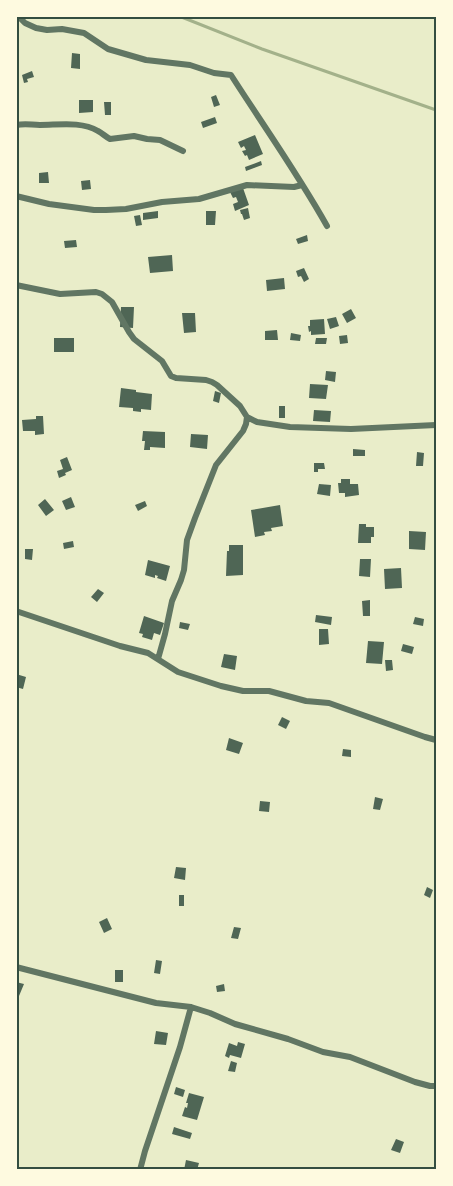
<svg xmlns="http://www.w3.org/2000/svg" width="453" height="1186" font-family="Quicksand,sans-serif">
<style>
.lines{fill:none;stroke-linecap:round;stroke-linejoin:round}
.stream{stroke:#a3b18a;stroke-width:3}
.building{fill:#4f6655}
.minor{stroke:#617663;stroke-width:6}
.neatline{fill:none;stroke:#344e41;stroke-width:2}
</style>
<rect width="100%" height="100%" fill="#e9edc9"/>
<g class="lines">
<!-- stream -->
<path class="stream" d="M 179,16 L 262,49 L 436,110"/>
</g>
<!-- building -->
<path class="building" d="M 72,53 L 80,54 L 80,69 L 71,68 Z
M 32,71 L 34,77 L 27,79 L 28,82 L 24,83 L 22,75 Z
M 216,95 L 220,105 L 214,107 L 211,97 Z
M 79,100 L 93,100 L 93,112 L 79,113 Z
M 104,102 L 111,102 L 111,115 L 105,115 Z
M 215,117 L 217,123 L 203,128 L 201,122 Z
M 255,135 L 263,154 L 249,160 L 247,155 L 245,156 L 242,151 L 246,150 L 244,146 L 241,148 L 238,142 Z
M 261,161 L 262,165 L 246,171 L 245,167 Z
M 48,172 L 49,183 L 39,183 L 39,173 Z
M 90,180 L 91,189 L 82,190 L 81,181 Z
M 243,188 L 249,205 L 235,211 L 233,204 L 238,202 L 236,197 L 233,198 L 230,192 Z
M 248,208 L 250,218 L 244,220 L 242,214 L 241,214 L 240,210 Z
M 158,211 L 158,218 L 143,220 L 143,213 Z
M 206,211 L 216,211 L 215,225 L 206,225 Z
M 140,215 L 142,225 L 136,226 L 134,216 Z
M 307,235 L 308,241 L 298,244 L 296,239 Z
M 76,240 L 77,247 L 65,248 L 64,241 Z
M 172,255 L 173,271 L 150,273 L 148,257 Z
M 304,268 L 309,279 L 304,282 L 301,276 L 298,277 L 296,271 Z
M 284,278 L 285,289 L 267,291 L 266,280 Z
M 121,307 L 134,307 L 133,328 L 120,327 Z
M 351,309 L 356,318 L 347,323 L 342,314 Z
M 182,313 L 195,313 L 196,332 L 184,333 Z
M 336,317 L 339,326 L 330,329 L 327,319 Z
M 324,319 L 325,334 L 311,335 L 311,331 L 309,332 L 308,326 L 310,326 L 310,320 Z
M 277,330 L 278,340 L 265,340 L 265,331 Z
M 291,333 L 301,335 L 300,341 L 290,340 Z
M 347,335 L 348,343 L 340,344 L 339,336 Z
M 54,338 L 74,338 L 74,352 L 54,352 Z
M 316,338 L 327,338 L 326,344 L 315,344 Z
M 326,371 L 336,372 L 335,382 L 325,380 Z
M 310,384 L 328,385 L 326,399 L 309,398 Z
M 121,388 L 136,390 L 136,392 L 152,394 L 151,410 L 141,409 L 141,412 L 133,411 L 133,408 L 119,407 Z
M 215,391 L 221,393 L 219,403 L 213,401 Z
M 279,406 L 285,406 L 285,418 L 279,418 Z
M 314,410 L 331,411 L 330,422 L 313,421 Z
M 36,416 L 43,416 L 44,434 L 35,435 L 35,431 L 23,431 L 22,420 L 36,419 Z
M 143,431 L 165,432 L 165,448 L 150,447 L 150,450 L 144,450 L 145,441 L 142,441 Z
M 191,434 L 208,435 L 207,449 L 190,447 Z
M 353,449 L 365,450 L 365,456 L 353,456 Z
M 417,452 L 424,453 L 423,466 L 416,466 Z
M 67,457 L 72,470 L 65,473 L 66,475 L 59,478 L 57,471 L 63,469 L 60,460 Z
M 314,463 L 324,463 L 325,469 L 318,469 L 318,472 L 314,472 Z
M 341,479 L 350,479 L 350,484 L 358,484 L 359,495 L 345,497 L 345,493 L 339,493 L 338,483 L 341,483 Z
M 319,484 L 331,485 L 330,496 L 317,494 Z
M 71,497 L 75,507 L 66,510 L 62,501 Z
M 45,499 L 54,510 L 46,516 L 38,505 Z
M 145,501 L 147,506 L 138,511 L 135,505 Z
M 280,505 L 283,526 L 271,528 L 272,531 L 264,532 L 265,535 L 255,537 L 251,510 Z
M 359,524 L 366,524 L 366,527 L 374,527 L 374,537 L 371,537 L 371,543 L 358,543 Z
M 409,531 L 426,532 L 425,550 L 409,549 Z
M 73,541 L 74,547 L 64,549 L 63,543 Z
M 229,545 L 243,545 L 243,575 L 226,576 L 227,551 L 229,551 Z
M 25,549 L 33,549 L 32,560 L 25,559 Z
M 360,559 L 371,559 L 370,577 L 359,576 Z
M 148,560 L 170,566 L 166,581 L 157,578 L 158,576 L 155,575 L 155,578 L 145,575 Z
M 401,568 L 402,588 L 385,589 L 384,569 Z
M 98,589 L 104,593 L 97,602 L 91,597 Z
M 370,600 L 370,616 L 363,616 L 362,601 Z
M 316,615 L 332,617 L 331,625 L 315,622 Z
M 144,616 L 164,623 L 160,635 L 154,633 L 152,640 L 142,637 L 143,634 L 139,633 Z
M 415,617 L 424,619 L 423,626 L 413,624 Z
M 180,622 L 190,624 L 188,630 L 179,628 Z
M 319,629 L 328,629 L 329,644 L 319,645 Z
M 368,641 L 384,642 L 382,664 L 366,663 Z
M 403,644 L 414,647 L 412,654 L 401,651 Z
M 224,654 L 237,656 L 235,670 L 221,667 Z
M 385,660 L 392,660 L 393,670 L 386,671 Z
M 16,674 L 26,677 L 23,689 L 16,687 Z
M 282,717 L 290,721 L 286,729 L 278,725 Z
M 229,738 L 243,743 L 239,754 L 226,750 Z
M 343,749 L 351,750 L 351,757 L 342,756 Z
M 375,797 L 383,799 L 380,810 L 373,809 Z
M 260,801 L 270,802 L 269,812 L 259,811 Z
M 176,867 L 186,868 L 185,880 L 174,878 Z
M 427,887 L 433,890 L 430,898 L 424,895 Z
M 179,895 L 184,895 L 184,906 L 179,906 Z
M 107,918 L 112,929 L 104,933 L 99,922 Z
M 234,927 L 241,928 L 238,939 L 231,938 Z
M 156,960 L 162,961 L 160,974 L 154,973 Z
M 115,970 L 123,970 L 123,982 L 115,982 Z
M 16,982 L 24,984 L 19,996 L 16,995 Z
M 224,984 L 225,991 L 217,992 L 216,986 Z
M 156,1031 L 168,1033 L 166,1045 L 154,1044 Z
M 238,1042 L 245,1044 L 241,1058 L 230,1055 L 229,1058 L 225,1056 L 229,1043 L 237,1046 Z
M 231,1061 L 237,1063 L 235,1072 L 228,1071 Z
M 176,1087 L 185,1090 L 183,1097 L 174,1094 Z
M 189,1093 L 204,1097 L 197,1120 L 182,1116 L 185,1107 L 187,1108 L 188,1103 L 186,1103 Z
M 174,1127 L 192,1133 L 190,1139 L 172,1134 Z
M 396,1139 L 404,1142 L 400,1153 L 391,1150 Z
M 186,1160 L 199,1163 L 197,1170 L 184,1170 Z"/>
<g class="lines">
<!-- minor -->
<path class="minor" d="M 18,16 L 25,23 L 36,28 L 47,30 L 62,29 L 84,33 L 108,49 L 146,60 L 190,65 L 214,73 L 231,75 C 263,125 298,174 327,226
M 16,125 C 27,123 31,125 40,125 C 59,125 81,121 98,131 C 102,133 106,137 110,139 L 134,136 L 147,139 L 160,140 L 183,151
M 16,196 L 49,204 L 94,210 L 106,210 L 126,209 L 162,202 L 199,199 L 247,185 L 294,187 L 302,185
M 16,285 L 60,294 L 96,292 L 102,294 L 112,302 L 129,332 L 134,339 L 162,361 L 171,376 L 176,378 L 206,380 L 212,382 L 217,385 L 240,406 L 247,417 L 257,422 L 290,427 L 351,429 L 436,425
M 16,611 L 120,646 L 148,653 L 178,672 L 221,686 L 243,691 L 269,691 L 306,701 L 329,703 L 425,737 L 436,740
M 158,659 L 165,634 L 172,601 L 181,580 L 184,570 L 187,540 L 195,518 L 216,465 L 243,431 L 246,424 L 247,417
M 16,967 L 156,1003 L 191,1007 L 210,1013 L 235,1024 L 288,1039 L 323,1052 L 350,1057 L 415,1082 L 430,1086 L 436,1086
M 140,1170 L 145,1151 L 180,1047 L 191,1007"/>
</g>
<!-- border -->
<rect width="453" height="1186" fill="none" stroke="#fefae0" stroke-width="36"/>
<rect x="18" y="18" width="417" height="1150" class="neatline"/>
</svg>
